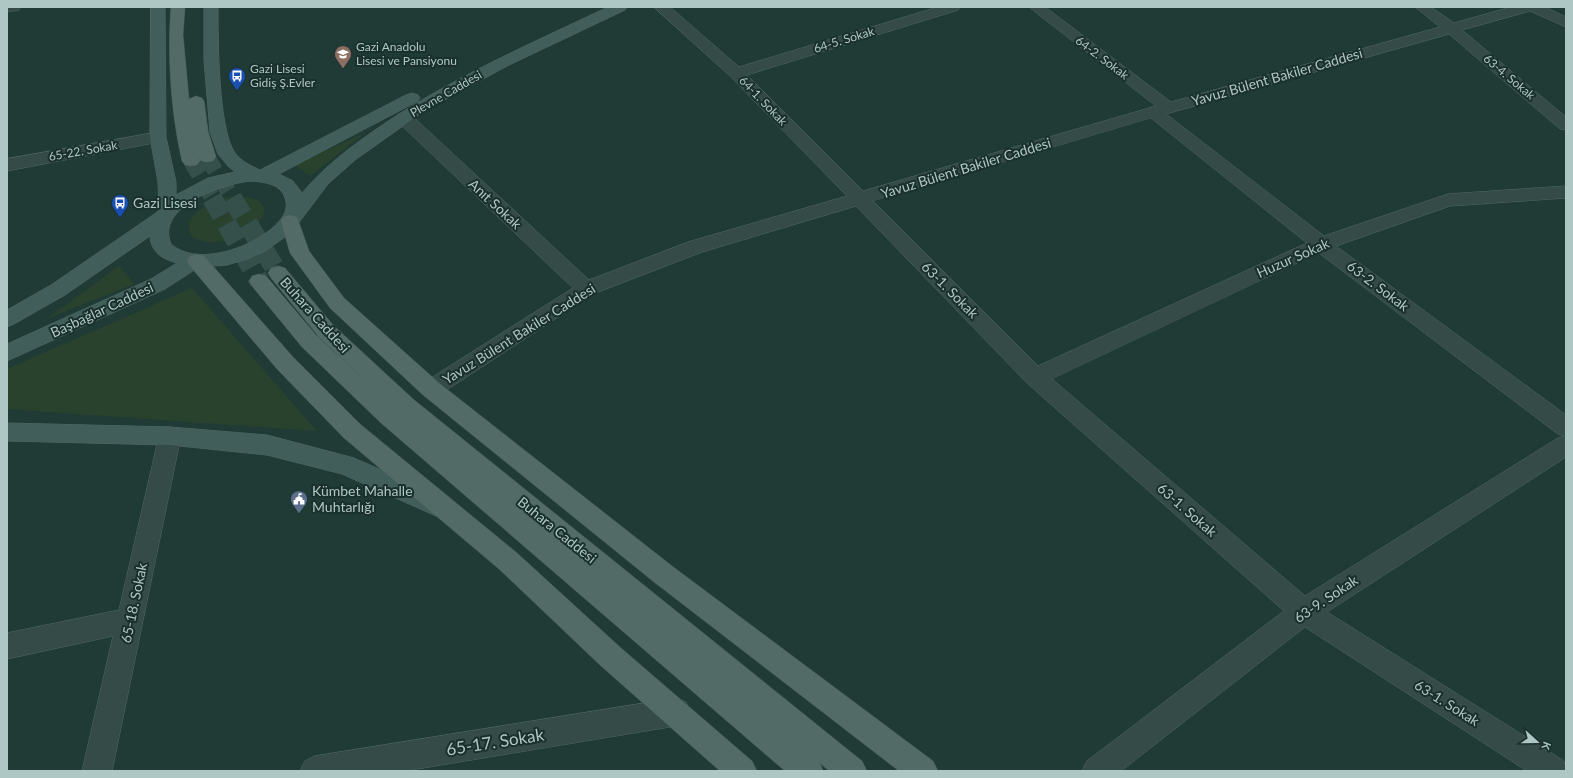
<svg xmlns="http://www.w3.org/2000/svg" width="1573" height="778" font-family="Lato,sans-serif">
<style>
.green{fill:#28422e}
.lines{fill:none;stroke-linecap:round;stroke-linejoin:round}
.primary-tunnel-far1{stroke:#35504b;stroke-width:16;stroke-dasharray:16 8;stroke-linecap:butt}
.primary-tunnel{stroke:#35504b;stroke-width:20;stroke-dasharray:20 10;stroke-linecap:butt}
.street-casing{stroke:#526965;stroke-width:1}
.secondary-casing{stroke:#526965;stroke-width:1}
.primary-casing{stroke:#405754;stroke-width:1}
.street{fill:#344b47;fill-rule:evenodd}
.secondary{fill:#425e5b;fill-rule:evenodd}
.primary{fill:#526b67;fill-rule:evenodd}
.labels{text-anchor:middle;stroke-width:4;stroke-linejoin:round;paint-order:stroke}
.far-street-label{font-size:12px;fill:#afc7c4;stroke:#19302c}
.far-poi-label{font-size:12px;fill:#afc7c4;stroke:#19302c;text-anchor:start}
.street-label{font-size:14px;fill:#afc7c4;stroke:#19302c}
.poi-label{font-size:14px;fill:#afc7c4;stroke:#19302c;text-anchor:start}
.near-street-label{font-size:17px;fill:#afc7c4;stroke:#19302c}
</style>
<rect width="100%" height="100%" fill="#203b36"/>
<!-- green -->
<path class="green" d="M 366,132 L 310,176 L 295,165 Z
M 232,196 C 248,196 276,200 259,222 C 247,237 212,249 195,238 C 191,236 189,233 189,228 C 187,210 218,200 232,196 Z
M 119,266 L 134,284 L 46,319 Z
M 192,288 L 317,431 L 7,409 L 7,369 Z"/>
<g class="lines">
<!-- primary-tunnel-far1 -->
<path class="primary-tunnel-far1" d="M 207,157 L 233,199
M 191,161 L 213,199"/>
<!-- primary-tunnel -->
<path class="primary-tunnel" d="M 212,198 L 259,281
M 232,198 L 278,273"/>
<!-- street casing -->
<g class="street-casing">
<path id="street" d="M 7,7 L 21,7 L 19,10 L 7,12 Z
M 654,7 L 670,7 L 739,67 L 938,7 L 960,7 L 958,10 L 747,75 L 863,191 L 1156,106 L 1029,7 L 1045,7 L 1171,102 L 1440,27 L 1415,7 L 1431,7 L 1454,23 L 1511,7 L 1545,7 L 1566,17 L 1566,27 L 1530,11 L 1462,30 L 1566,117 L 1566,130 L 1560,129 L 1449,34 L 1166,114 L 1324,236 L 1448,194 L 1566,186 L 1566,198 L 1450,206 L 1336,246 L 1566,415 L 1566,457 L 1327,612 L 1564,761 L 1566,771 L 1527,771 L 1305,627 L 1121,771 L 1082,771 L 1087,761 L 1284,611 L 1027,383 L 856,206 L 702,252 L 593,294 L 439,395 L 431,398 L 423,395 L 420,389 L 423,383 L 573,288 L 398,122 L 396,118 L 398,114 L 404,113 L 410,114 L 589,280 L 688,242 L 847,196 L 730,76 ZM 1151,118 L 1307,243 L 1038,366 L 873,201 ZM 1319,253 L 1558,434 L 1565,436 L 1558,438 L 1305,596 L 1052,379 Z
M 158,132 L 164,133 L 166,137 L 164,141 L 7,171 L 7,159 Z
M 170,427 L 178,429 L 181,436 L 112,771 L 82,771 L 113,636 L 7,659 L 7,633 L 119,610 L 159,436 L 162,429 Z
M 676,698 L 686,702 L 690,712 L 686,722 L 676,726 L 405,771 L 300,771 L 305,761 L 315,756 Z"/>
</g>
<!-- secondary casing -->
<g class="secondary-casing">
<path id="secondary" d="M 151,7 L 165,7 L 166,137 L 176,182 L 176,195 L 208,178 L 235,172 L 228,166 L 218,154 L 210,132 L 204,60 L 204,7 L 218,7 C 218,38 218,129 235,153 C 241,161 251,166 260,170 L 406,95 L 412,93 L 418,95 L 420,98 L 418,101 L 279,174 L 293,181 L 302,193 C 324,167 349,148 378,128 C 449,79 530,44 608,7 L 627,7 L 625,10 L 509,65 L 424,111 L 355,160 L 328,184 L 294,229 L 285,237 L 265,251 L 247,259 L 227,265 L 199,267 L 165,289 L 7,361 L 7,344 L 151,279 L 177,263 C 162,259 151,252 150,236 L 65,295 L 14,324 L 7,327 L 7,310 L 51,285 L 156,213 L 159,210 L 158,182 L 150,137 ZM 250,181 C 266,182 283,184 286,202 C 287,208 285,214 281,219 C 261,245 199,269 171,244 C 155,206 223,184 250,181 Z
M 7,423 L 170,427 L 267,435 L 354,458 L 445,498 L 448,505 L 445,512 L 436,516 L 342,474 L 267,455 L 170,445 L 7,441 Z"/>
</g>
<!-- primary casing -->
<g class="primary-casing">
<path id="primary" d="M 171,7 L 185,7 L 183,35 L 189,99 L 196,96 L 202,98 L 204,101 L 208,131 L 216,157 L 213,161 L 207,162 L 201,161 L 199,158 L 200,161 L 197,165 L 191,166 L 185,165 L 182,161 C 171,114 167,55 171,7 Z
M 290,215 L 297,217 L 309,251 L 344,298 L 439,383 L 672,566 L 933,761 L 938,771 L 899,771 L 654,582 L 423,395 L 330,308 L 290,253 L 281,221 L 283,217 Z
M 197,254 L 204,256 L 293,357 L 360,424 L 517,553 L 621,648 L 752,761 L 757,771 L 720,771 L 601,666 L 499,569 L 344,438 L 277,369 L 190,266 L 187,261 L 190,256 Z
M 278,266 L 285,268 L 333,325 L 413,399 L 862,761 L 867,771 L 829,771 L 820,763 L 823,771 L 785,771 L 381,423 L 302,347 L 252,286 L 249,281 L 252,276 L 259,274 L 266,276 L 316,335 L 366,381 L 319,337 L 271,278 L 268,273 L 271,268 Z"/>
</g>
<!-- street -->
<use href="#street" class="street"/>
<!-- secondary -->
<use href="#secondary" class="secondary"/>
<!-- primary -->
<use href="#primary" class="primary"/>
</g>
<!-- icons -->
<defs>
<g id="school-pin" transform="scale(0.9)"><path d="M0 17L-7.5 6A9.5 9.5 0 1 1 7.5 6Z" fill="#8d6e63" stroke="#19302c"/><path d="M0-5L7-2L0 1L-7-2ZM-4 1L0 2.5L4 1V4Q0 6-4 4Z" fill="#fff"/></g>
<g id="bus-pin" transform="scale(0.9)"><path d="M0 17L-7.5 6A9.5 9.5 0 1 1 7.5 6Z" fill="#1a4fb4" stroke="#19302c"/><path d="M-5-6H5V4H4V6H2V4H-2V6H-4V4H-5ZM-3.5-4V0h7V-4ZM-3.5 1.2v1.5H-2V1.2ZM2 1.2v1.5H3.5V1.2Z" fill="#fff"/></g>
<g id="civic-pin" transform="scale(0.9)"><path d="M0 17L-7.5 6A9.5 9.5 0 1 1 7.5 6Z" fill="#5c6f8a" stroke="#19302c"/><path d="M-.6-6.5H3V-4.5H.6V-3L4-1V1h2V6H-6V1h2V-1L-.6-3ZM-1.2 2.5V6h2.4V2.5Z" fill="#fff"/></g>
</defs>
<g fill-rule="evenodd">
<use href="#school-pin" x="343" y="54"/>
<use href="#bus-pin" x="237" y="76"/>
<use href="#bus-pin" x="120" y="203"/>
<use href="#civic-pin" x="299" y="499"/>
</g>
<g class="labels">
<!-- far-street labels -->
<g class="far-street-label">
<text transform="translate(844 40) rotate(-17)" y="4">64-5. Sokak</text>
<text transform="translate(1102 58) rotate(37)" y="4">64-2. Sokak</text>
<text transform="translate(1509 77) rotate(40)" y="4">63-4. Sokak</text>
<text transform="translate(446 94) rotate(-30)" y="4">Plevne Caddesi</text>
<text transform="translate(763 101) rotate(46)" y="4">64-1. Sokak</text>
<text transform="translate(83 151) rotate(-10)" y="4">65-22. Sokak</text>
</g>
<!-- far-poi labels -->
<g class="far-poi-label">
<text x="356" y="51">Gazi Anadolu<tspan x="356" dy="14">Lisesi ve Pansiyonu</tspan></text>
<text x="250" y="73">Gazi Lisesi<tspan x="250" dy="14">Gidiş Ş.Evler</tspan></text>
</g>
<!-- street labels -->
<g class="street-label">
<text transform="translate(1277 77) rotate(-16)" y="5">Yavuz Bülent Bakiler Caddesi</text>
<text transform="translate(966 168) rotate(-17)" y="5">Yavuz Bülent Bakiler Caddesi</text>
<text transform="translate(495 204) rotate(43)" y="5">Anıt Sokak</text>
<text transform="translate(1293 258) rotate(-24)" y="5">Huzur Sokak</text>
<text transform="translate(1378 286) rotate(37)" y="5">63-2. Sokak</text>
<text transform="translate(950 290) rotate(45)" y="5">63-1. Sokak</text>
<text transform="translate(102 310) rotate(-25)" y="5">Başbağlar Caddesi</text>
<text transform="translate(315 315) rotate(48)" y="5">Buhara Caddesi</text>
<text transform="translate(519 334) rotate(-32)" y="5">Yavuz Bülent Bakiler Caddesi</text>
<text transform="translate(1187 510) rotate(41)" y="5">63-1. Sokak</text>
<text transform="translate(557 530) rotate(39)" y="5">Buhara Caddesi</text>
<text transform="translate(1326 599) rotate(-34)" y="5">63-9. Sokak</text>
<text transform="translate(134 603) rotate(-78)" y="5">65-18. Sokak</text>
<text transform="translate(1447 703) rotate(32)" y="5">63-1. Sokak</text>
</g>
<!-- poi labels -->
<g class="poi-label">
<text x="133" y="208">Gazi Lisesi</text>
<text x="312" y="496">Kümbet Mahalle<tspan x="312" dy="16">Muhtarlığı</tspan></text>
</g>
<!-- near-street labels -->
<g class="near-street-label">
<text transform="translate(495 742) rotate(-9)" y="6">65-17. Sokak</text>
</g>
</g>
<!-- border -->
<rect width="1573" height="778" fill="none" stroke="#afc7c4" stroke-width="16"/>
<!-- north arrow -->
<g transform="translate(1537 742) rotate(111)" stroke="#19302c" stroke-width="3" paint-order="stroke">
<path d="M0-3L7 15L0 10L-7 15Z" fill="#afc7c4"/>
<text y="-6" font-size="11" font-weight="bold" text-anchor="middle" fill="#afc7c4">K</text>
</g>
</svg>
